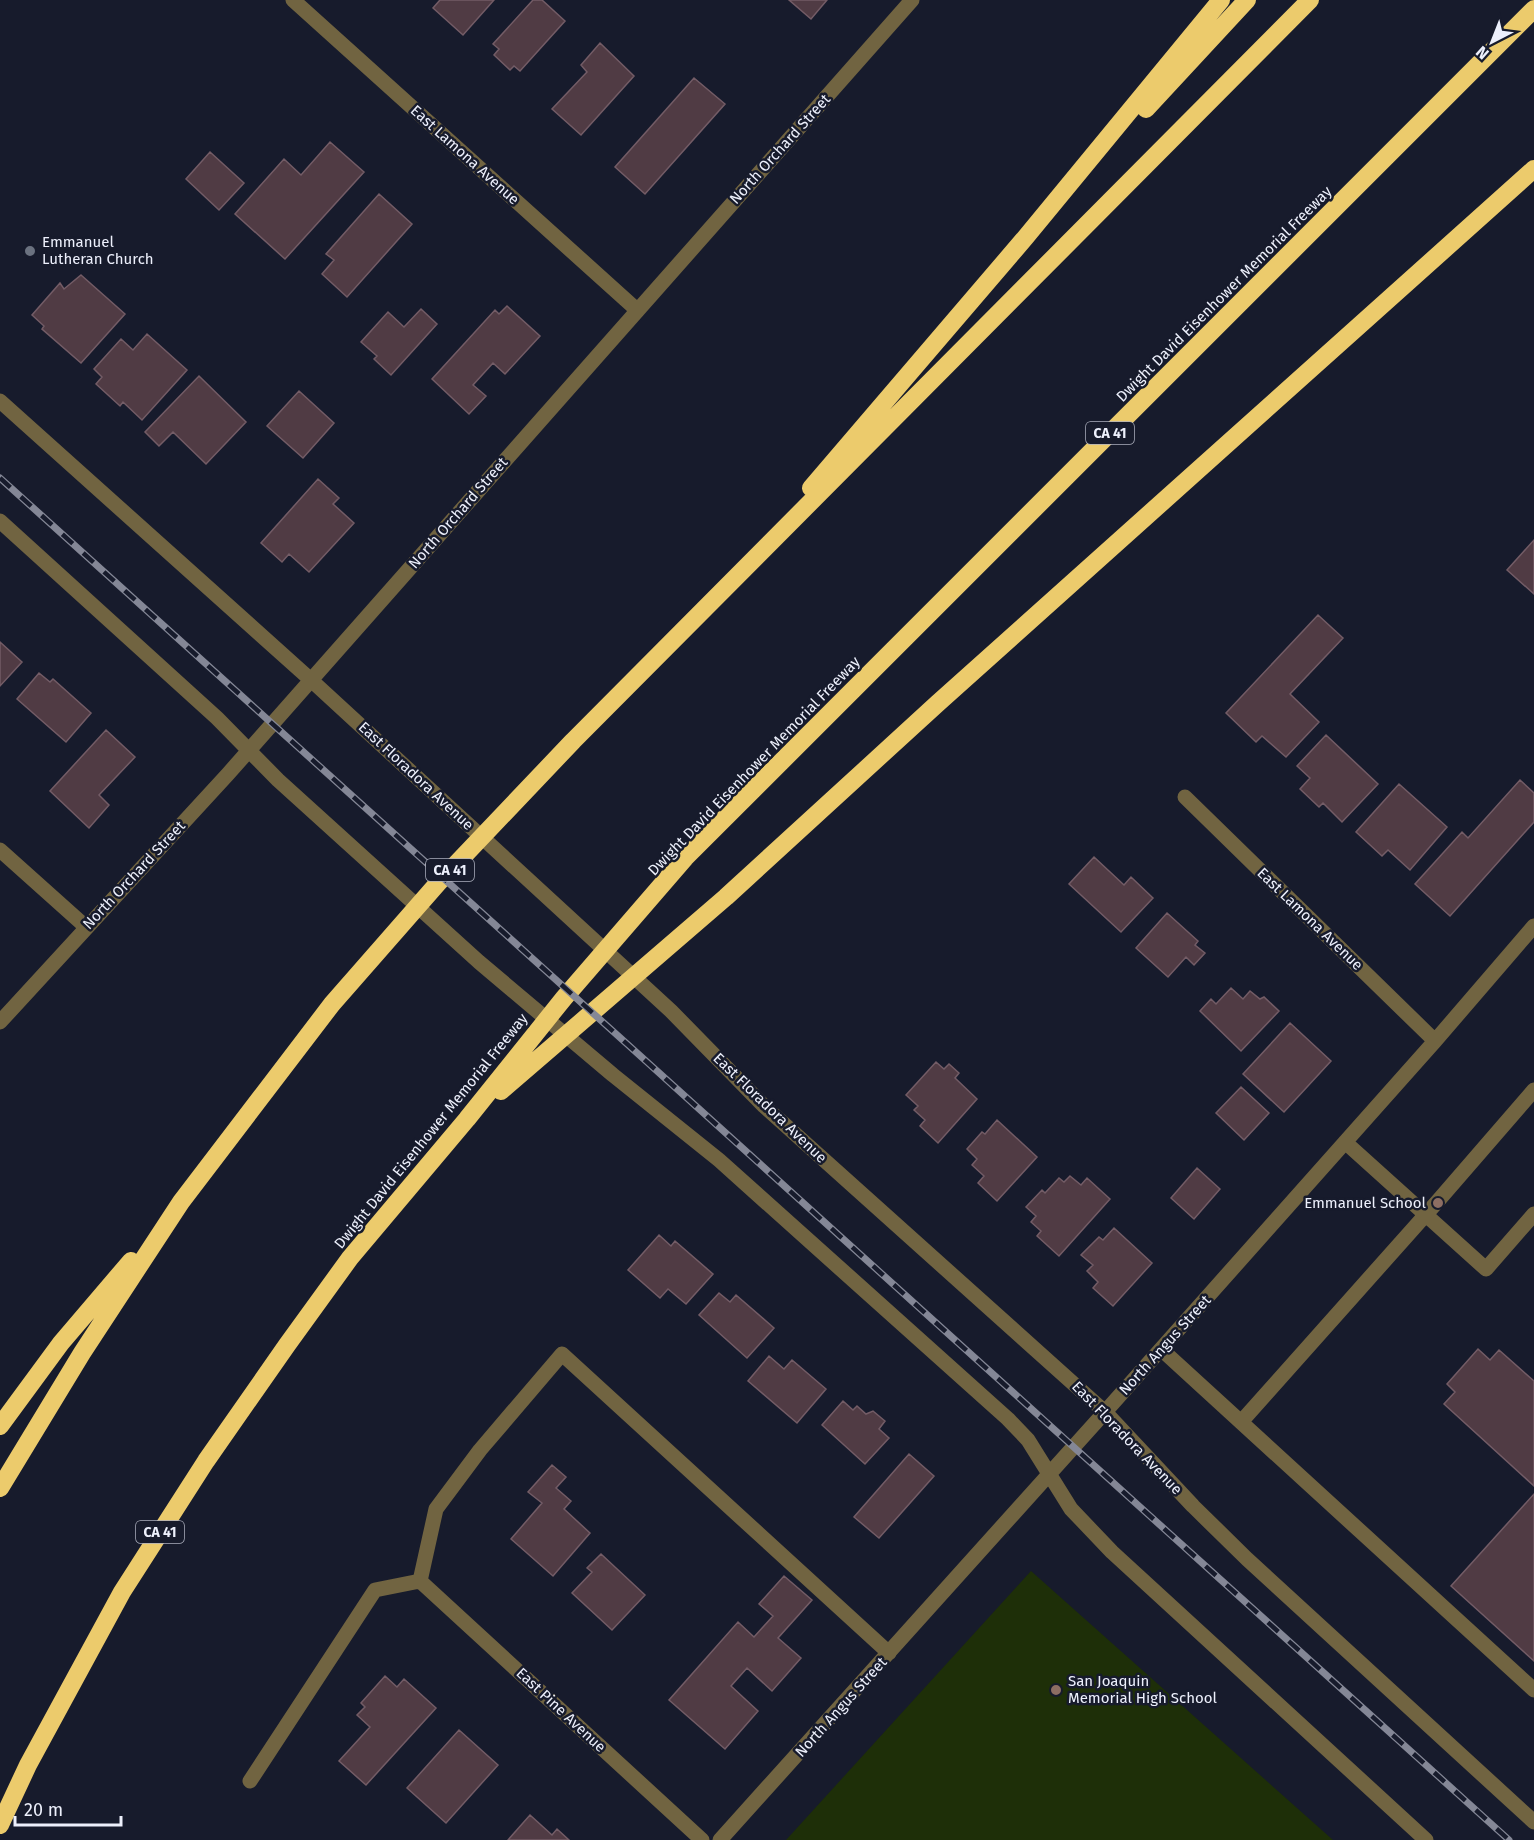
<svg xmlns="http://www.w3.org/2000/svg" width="1534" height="1840" font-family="'Fira Sans',sans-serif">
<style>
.green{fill:#1e2f08}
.building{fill:#503b44;stroke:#735c66;stroke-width:1.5}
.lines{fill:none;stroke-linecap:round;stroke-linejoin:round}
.minor{stroke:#716441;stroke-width:15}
.highway{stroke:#eccb6c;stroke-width:18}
.rail-casing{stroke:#848796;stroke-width:7}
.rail{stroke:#171b2c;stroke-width:4.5;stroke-dasharray:14;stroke-linecap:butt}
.worship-dot{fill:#6b7280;stroke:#171b2c;stroke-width:2}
.education-dot{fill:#8d6e63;stroke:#171b2c;stroke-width:2}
.labels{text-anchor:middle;stroke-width:5;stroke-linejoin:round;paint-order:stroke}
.shield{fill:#171b2c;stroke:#adb0be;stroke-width:1.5}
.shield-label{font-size:14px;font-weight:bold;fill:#edf0fc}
.street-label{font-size:15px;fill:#edf0fc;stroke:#171b2c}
.poi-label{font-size:15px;fill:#edf0fc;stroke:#171b2c;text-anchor:start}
</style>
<rect width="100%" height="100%" fill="#171b2c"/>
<!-- green -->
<path class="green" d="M 1031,1571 L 1333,1840 L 786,1840 Z"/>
<!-- building -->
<path class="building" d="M 440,0 L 494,0 L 463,35 L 433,8 Z
M 533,0 L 542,0 L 565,21 L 520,71 L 514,66 L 510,70 L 494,55 L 499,49 L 493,44 Z
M 789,0 L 827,0 L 811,19 Z
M 600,43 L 634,76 L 581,135 L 552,109 L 587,72 L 581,65 Z
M 694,78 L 725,104 L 645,194 L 615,167 Z
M 330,142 L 364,172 L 285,259 L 235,214 L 284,159 L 301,175 Z
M 210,152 L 244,183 L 219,210 L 186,179 Z
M 379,194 L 412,224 L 347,297 L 322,274 L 334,260 L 326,254 Z
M 81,275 L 125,314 L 81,363 L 42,329 L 44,326 L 32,315 L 60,283 L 64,289 Z
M 507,306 L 540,336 L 505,374 L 493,363 L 473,385 L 486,396 L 469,414 L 432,379 L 495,310 L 499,314 Z
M 421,309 L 437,324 L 391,375 L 374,359 L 377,356 L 361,342 L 388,312 L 404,327 Z
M 147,334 L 187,370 L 142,420 L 123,402 L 120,406 L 96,384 L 102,377 L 94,369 L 121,339 L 133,350 Z
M 199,376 L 246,422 L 206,464 L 173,432 L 159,446 L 145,432 Z
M 299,391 L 334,423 L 303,458 L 267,426 Z
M 318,479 L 339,498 L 333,504 L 354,523 L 309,572 L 289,554 L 282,562 L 261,543 Z
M 1534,540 L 1534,594 L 1507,570 Z
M 1318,615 L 1343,638 L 1290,694 L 1319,722 L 1286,757 L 1262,736 L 1256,742 L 1226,713 Z
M 0,642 L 22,662 L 0,686 Z
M 39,673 L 50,682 L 53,679 L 91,713 L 66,742 L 17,699 Z
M 106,730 L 135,757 L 99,795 L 109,805 L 89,828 L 50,791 Z
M 1326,735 L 1378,784 L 1342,822 L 1323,803 L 1319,807 L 1300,789 L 1310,778 L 1297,766 Z
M 1520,780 L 1534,793 L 1534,822 L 1450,916 L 1415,884 L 1462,832 L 1468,838 Z
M 1399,784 L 1447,827 L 1410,870 L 1388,850 L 1382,856 L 1356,832 Z
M 1094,857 L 1124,885 L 1131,877 L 1153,898 L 1121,932 L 1069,884 Z
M 1167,913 L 1198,941 L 1195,945 L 1205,953 L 1194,965 L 1186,957 L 1168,977 L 1136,948 Z
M 1231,988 L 1243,999 L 1250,991 L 1260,999 L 1264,997 L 1279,1011 L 1241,1051 L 1200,1011 L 1211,999 L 1216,1004 Z
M 1290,1023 L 1331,1061 L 1284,1112 L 1243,1074 Z
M 936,1062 L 944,1069 L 949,1064 L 959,1073 L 955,1078 L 977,1099 L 938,1143 L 920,1126 L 925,1120 L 914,1110 L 918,1106 L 906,1095 Z
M 1241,1087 L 1269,1113 L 1244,1140 L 1216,1113 Z
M 997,1120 L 1037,1157 L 997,1201 L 978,1183 L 984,1176 L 972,1165 L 977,1159 L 967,1149 L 982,1132 L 985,1134 Z
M 1197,1168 L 1220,1189 L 1194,1219 L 1171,1198 Z
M 1070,1176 L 1081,1185 L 1087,1178 L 1110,1199 L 1059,1256 L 1037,1236 L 1041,1231 L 1031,1222 L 1036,1216 L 1026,1207 L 1042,1190 L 1045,1193 L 1059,1178 L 1064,1182 Z
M 1114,1228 L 1152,1263 L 1113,1306 L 1093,1288 L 1098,1282 L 1087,1271 L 1093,1265 L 1081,1255 L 1099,1237 L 1103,1240 Z
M 659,1235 L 671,1246 L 675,1241 L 713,1274 L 686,1304 L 668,1289 L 660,1298 L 628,1270 Z
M 719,1293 L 730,1302 L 736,1295 L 774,1328 L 747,1358 L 699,1315 Z
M 1478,1349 L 1490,1360 L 1499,1350 L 1534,1381 L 1534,1486 L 1444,1404 L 1455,1392 L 1447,1384 Z
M 769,1356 L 784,1369 L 792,1360 L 826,1389 L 797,1423 L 748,1381 Z
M 843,1401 L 853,1410 L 857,1406 L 866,1414 L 873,1411 L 885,1421 L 879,1429 L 889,1438 L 865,1464 L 822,1425 Z
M 909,1454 L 934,1476 L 879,1538 L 854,1517 Z
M 552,1465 L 566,1477 L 556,1488 L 571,1501 L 564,1509 L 590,1533 L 553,1576 L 511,1539 L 542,1503 L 528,1492 Z
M 1534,1494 L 1534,1661 L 1451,1586 Z
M 601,1554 L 645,1595 L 612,1630 L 572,1593 L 592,1572 L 587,1568 Z
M 784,1576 L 812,1600 L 778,1638 L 801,1658 L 772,1691 L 747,1668 L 731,1686 L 758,1711 L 725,1749 L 669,1700 L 738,1622 L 754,1637 L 773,1616 L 759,1604 Z
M 385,1676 L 397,1687 L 404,1679 L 436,1708 L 366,1785 L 339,1761 L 370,1727 L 357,1715 L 365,1707 L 361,1703 Z
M 459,1730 L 498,1765 L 446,1823 L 407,1788 Z
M 530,1815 L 552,1835 L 557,1829 L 569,1840 L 508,1840 Z"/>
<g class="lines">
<!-- minor -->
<path class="minor" d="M 293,0 L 637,310
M 0,401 L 311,680 L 671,1011 L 764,1106 L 1105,1412 L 1193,1506 L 1247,1559 L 1534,1822
M 0,521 L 217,718 L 278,780 L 479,962 L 613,1075 L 719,1160 L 1008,1419 L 1028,1440 L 1071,1509 L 1112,1552 L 1426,1840
M 1185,797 L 1435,1041
M 0,850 L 86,927
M 0,1022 L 228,774 L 912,0
M 1345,1142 L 1486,1269 L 1534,1214
M 1161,1349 L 1534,1690
M 1241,1422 L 1437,1202 L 1534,1090
M 420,1581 L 436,1509 L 480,1450 L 562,1354 L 889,1653
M 420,1581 L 702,1840
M 250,1781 L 375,1590 L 420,1581
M 720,1840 L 1105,1412 L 1435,1041 L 1534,926"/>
<!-- highway -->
<path class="highway" d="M 1146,109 L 1247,0
M 811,488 L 1025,238 L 1221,0
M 501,1091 L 726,897 L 938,703 L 1534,169
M 0,1426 L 61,1343 L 131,1261
M 0,1488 L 82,1353 L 181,1202 L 332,1004 L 438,883 L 573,741 L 1310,0
M 0,1825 L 28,1765 L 122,1592 L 206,1461 L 287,1345 L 350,1258 L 467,1119 L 564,998 L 685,858 L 1534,9"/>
<!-- rail casing -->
<g class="rail-casing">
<path id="rail" d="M 0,478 L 1509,1840"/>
</g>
<!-- rail -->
<use href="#rail" class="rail"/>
</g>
<!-- markers -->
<circle class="worship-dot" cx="30" cy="251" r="6"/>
<g class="education-dot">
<circle cx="1438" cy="1203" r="6"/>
<circle cx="1056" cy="1690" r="6"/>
</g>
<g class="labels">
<!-- shield labels -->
<g class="shield">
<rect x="1086" y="422" width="48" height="22" rx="4.5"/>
<rect x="426" y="859" width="48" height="22" rx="4.5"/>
<rect x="136" y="1521" width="48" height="22" rx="4.5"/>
</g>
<g class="shield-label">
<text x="1110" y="438">CA 41</text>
<text x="450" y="875">CA 41</text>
<text x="160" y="1537">CA 41</text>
</g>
<!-- street labels -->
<g class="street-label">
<text transform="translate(780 149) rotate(-48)" y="5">North Orchard Street</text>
<text transform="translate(465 155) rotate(42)" y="5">East Lamona Avenue</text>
<text transform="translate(1224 294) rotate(-45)" y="5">Dwight David Eisenhower Memorial Freeway</text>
<text transform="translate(458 513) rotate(-49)" y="5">North Orchard Street</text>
<text transform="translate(754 766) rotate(-46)" y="5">Dwight David Eisenhower Memorial Freeway</text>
<text transform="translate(416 776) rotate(43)" y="5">East Floradora Avenue</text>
<text transform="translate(134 875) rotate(-47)" y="5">North Orchard Street</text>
<text transform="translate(1310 919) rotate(44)" y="5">East Lamona Avenue</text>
<text transform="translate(770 1108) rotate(44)" y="5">East Floradora Avenue</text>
<text transform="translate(431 1131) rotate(-51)" y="5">Dwight David Eisenhower Memorial Freeway</text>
<text transform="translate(1165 1345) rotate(-48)" y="5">North Angus Street</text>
<text transform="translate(1127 1438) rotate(46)" y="5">East Floradora Avenue</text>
<text transform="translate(841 1707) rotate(-48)" y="5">North Angus Street</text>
<text transform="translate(561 1710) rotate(43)" y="5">East Pine Avenue</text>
</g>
<!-- poi labels -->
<g class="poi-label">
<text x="42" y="247">Emmanuel<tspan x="42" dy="17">Lutheran Church</tspan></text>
<text x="1426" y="1208" text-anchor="end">Emmanuel School</text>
<text x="1068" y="1686">San Joaquin<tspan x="1068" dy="17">Memorial High School</tspan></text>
</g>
</g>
<!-- north arrow -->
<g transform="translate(1492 42) rotate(222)" stroke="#171b2c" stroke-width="4.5" paint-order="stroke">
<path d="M0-4.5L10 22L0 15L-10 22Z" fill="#edf0fc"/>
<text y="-9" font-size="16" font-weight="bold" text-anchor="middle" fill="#edf0fc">N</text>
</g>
<!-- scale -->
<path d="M15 1816v9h106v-9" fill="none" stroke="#edf0fc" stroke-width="3"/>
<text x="24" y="1816" font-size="18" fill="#edf0fc" stroke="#171b2c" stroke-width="4.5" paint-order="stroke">20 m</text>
</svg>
